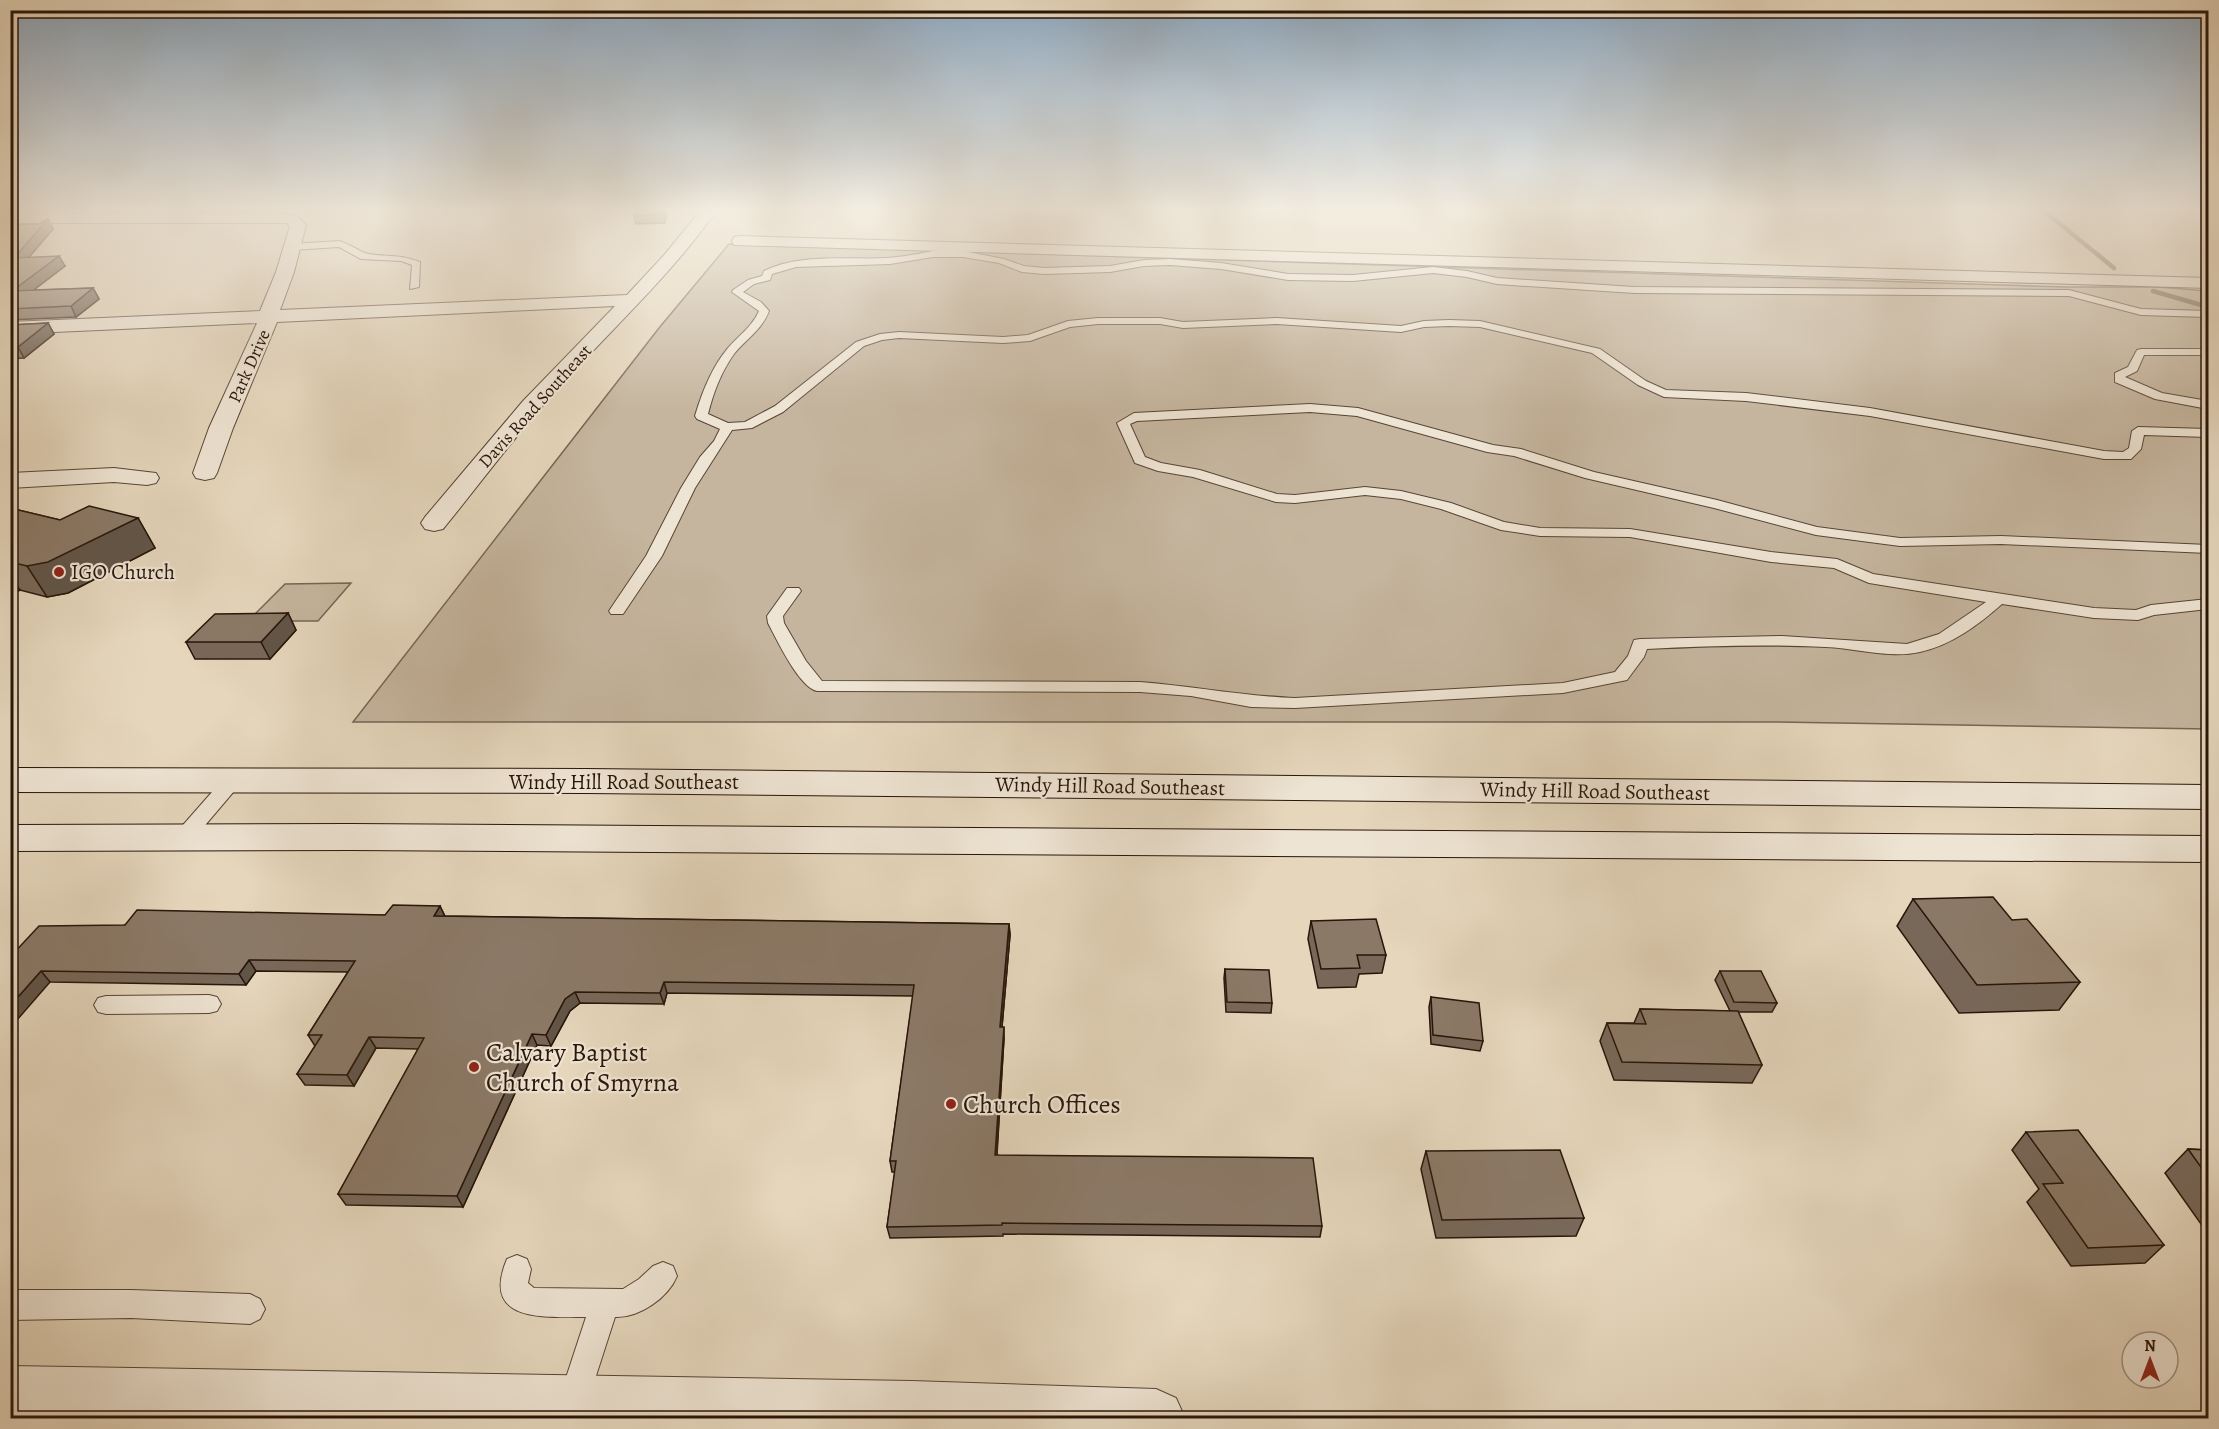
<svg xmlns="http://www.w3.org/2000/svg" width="2219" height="1429" font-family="Alegreya,serif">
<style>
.green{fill:#c5b59e;stroke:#776554;stroke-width:1.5}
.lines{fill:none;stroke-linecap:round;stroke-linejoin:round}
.stream{stroke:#736150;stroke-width:4.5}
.lane-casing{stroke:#584536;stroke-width:2}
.street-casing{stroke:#584536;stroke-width:2}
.secondary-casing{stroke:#29150a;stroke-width:2}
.lane{fill:#eee4d3;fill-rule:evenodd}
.street{fill:#eee4d3;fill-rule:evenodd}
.secondary{fill:#eee4d3;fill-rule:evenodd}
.wall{fill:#786859;stroke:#29150a;stroke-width:1.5}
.shaded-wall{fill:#615548;stroke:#29150a;stroke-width:1.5}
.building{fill:#8b7967;stroke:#29150a;stroke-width:1.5}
.poi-dot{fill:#8f2418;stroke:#eee4d3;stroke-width:2}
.labels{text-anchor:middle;stroke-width:4.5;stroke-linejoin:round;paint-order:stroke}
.far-street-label{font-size:18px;fill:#29150a;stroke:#eee4d3}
.poi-label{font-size:21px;fill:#29150a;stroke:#eee4d3;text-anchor:start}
.street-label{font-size:21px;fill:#29150a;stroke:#eee4d3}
.near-poi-label{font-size:26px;fill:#29150a;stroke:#eee4d3;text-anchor:start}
</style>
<rect width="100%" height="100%" fill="#e5d6bc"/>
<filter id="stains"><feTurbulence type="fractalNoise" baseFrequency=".00333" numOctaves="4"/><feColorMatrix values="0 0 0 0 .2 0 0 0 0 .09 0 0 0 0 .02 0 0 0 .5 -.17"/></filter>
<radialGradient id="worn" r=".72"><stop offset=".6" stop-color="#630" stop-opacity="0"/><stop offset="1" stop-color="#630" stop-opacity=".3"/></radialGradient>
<!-- green -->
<path class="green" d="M 729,244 L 2066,287 L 2157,287 L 2208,291 L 2208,729 L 1777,722 L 353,722 L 659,328 Z
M 351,583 L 318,621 L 248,621 L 285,584 Z"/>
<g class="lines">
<!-- stream -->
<path class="stream" d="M 2043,210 L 2114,268
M 2153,291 L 2208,307"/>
<!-- lane casing -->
<g class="lane-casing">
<path id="lane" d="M 339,241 C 351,244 361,253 369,254 C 390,257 399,254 420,262 L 419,287 L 410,289 L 412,265 L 401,261 L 361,259 L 339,247 L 292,250 L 287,247 L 292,244 Z
M 933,251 L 963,251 L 1004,259 L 1024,266 L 1044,268 L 1110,266 L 1144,260 L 1170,259 L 1221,263 L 1288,274 L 1353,275 L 1433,267 L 1467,271 L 1497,278 L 1634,287 L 2069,290 L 2141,309 L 2208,311 L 2208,317 L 2141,315 L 2069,296 L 1634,293 L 1497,284 L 1467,277 L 1433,273 L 1353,281 L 1288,280 L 1221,269 L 1170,265 L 1144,266 L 1110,272 L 1044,274 L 1022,272 L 999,263 L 963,257 L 933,257 L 890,264 L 796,267 L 772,274 L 770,280 L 754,284 L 743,292 L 761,302 L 769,311 C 762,330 746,339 734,354 C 721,372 713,394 708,414 L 728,423 L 745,422 L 775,406 L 856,342 L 880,334 L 899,332 L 1003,337 L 1028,335 L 1068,321 L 1098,318 L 1160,318 L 1183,322 L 1277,318 L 1401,326 L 1424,321 L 1449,320 L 1480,321 L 1600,349 L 1646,381 L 1666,390 L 1746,393 L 1870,408 L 2104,451 L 2123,452 L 2129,448 L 2132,431 L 2138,427 L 2208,429 L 2208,437 L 2144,435 L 2141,449 L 2131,459 L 2104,459 L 1870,416 L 1746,401 L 1664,397 L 1638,385 L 1592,353 L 1480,327 L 1449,326 L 1424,327 L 1401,332 L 1277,324 L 1183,328 L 1160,324 L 1098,324 L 1070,327 L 1030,341 L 1003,343 L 899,338 L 882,340 L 864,346 L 783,412 L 752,428 L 732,430 L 695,488 L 662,556 L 623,614 L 611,614 L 609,611 L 646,556 L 681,488 L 700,457 L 714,441 L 720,429 L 697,419 L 695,416 C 702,392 712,367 728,348 C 739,335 752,327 759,311 L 732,292 L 733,290 L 748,280 L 762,276 L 764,271 C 800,253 848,260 887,258 C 902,257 918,254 933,251 Z
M 2141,349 L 2208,349 L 2208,355 L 2144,355 L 2137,371 L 2125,377 L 2162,393 L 2208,401 L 2208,409 L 2155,399 L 2115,382 L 2115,373 L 2128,367 L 2137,350 Z
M 1310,404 L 1358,408 L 1493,445 L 1521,449 L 1594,472 L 1717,500 L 1817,527 L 1900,538 L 2001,536 L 2208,545 L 2208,553 L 2001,544 L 1900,546 L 1816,535 L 1714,508 L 1585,478 L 1514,456 L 1487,452 L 1357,416 L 1310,412 L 1137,421 L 1130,424 L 1145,457 L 1161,463 L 1200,470 L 1277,494 L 1295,495 L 1365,487 L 1401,491 L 1451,503 L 1504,522 L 1540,528 L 1630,529 L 1771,552 L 1837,559 L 1873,574 L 2094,608 L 2136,610 L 2151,605 L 2208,599 L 2208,609 L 2154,615 L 2138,620 L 2094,618 L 2002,604 C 1978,625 1952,645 1920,652 C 1889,659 1857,648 1825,647 C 1766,644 1706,646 1647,649 L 1644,657 L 1627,680 L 1563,693 L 1295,708 L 1251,707 L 1191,696 L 1140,692 L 817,691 C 799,687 777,640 768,623 L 767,616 L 787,588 L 799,588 L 801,591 L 783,616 L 784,623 L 806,661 L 822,681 L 1140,682 C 1192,686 1243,696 1295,698 L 1563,683 L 1615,672 L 1628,656 L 1634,640 L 1640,639 L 1782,636 L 1907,644 L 1939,634 L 1986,602 L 1869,583 L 1834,568 L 1771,562 L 1630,537 L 1540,536 L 1501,530 L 1441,509 L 1401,499 L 1365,495 L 1295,503 L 1276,502 L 1193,477 L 1158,471 L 1135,463 L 1117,423 L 1134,413 Z
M 234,773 L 241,775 L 244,779 L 241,783 L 190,843 L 183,845 L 176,843 L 173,838 L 176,833 L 227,775 Z
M 209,995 L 217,997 L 221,1004 L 217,1011 L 209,1013 L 106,1014 L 98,1012 L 94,1005 L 98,998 L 106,996 Z
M 517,1255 L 527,1259 L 531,1269 L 528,1283 L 534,1288 L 623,1289 L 639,1279 L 653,1266 L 663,1262 L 673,1266 L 677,1276 C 668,1298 639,1318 615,1317 L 585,1410 L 574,1414 L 563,1410 L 559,1399 L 586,1317 C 544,1317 480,1323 507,1259 Z
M 10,1290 L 131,1290 L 250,1294 L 260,1299 L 265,1309 L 260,1319 L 250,1324 L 131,1318 L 10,1320 Z"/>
</g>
<!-- street casing -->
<g class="street-casing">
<path id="street" d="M 701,210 L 717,210 C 669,278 608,332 553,394 C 514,437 480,484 443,529 L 434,531 L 425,529 L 421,523 L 425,517 L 523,401 L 615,306 L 277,322 L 233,428 L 217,473 L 214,478 L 205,480 L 196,478 L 193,473 L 209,428 L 257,323 L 10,334 L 10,322 L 260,311 L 276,272 L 290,226 L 287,223 L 10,223 L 10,213 L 276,213 L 297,216 L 306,225 L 294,272 L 280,310 L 627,295 L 665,254 Z
M 740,236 L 2208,278 L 2208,288 L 734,245 L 732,241 L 734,237 Z
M 114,468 L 156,473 L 159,478 L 156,483 L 147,485 L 114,482 L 10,488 L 10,473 Z
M 10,1366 L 912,1381 L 1156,1389 L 1176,1398 L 1185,1418 L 10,1418 Z"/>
</g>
<!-- secondary casing -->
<g class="secondary-casing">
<path id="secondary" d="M 10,768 L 586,769 L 2208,785 L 2208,809 L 586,793 L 10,792 Z
M 350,824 L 2208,836 L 2208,862 L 350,850 L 10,851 L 10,825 Z"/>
</g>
<!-- lane -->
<use href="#lane" class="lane"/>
<!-- street -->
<use href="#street" class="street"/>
<!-- secondary -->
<use href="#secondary" class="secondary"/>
</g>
<!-- wall -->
<path class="wall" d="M 10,225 L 53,229 L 28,258 L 65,266 L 33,290 L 93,288 L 99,299 L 76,317 L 10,320 Z
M 48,323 L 54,334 L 24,358 L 10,359 L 10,325 Z
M 10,508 L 60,520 L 138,518 L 155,548 L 68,593 L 47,597 L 20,590 L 10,595 Z
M 288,613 L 296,630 L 270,659 L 195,659 L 186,642 Z
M 1913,899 L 2012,920 L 2080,982 L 2059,1010 L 1959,1013 L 1897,926 Z
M 440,906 L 445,916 L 1009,924 L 1010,935 L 1002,1027 L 1004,1038 L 997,1155 L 1322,1226 L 1320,1237 L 1003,1234 L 1003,1236 L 890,1238 L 887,1227 L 895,1172 L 892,1172 L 890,1161 L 913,996 L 667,993 L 664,1004 L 580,1003 L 570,1011 L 551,1046 L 537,1045 L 463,1207 L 346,1205 L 338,1194 L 418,1049 L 376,1048 L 354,1086 L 305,1085 L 297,1074 L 315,1046 L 308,1035 L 348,972 L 256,971 L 246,985 L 50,982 L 10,957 L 125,925 L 385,915 Z
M 1311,921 L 1386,955 L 1382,973 L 1359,974 L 1356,987 L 1318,988 L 1308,939 Z
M 1225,969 L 1272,1003 L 1271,1013 L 1226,1012 L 1224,978 Z
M 1720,971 L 1777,1003 L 1772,1012 L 1738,1012 L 1762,1065 L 1752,1083 L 1614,1080 L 1600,1041 L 1607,1023 L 1634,1023 L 1640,1009 L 1730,1011 L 1715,980 Z
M 1431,997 L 1483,1041 L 1480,1051 L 1431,1044 L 1429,1007 Z
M 2026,1132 L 2164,1245 L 2145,1263 L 2071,1266 L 2027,1202 L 2039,1189 L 2012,1150 Z
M 2188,1149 L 2208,1150 L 2208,1234 L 2165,1173 Z
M 1426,1151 L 1584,1218 L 1576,1236 L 1436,1238 L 1421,1169 Z"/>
<!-- shaded-wall -->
<path class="shaded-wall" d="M 664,210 L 667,210 L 665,223 L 636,224 L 634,216 Z
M 48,219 L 53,229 L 19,269 L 14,258 Z
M 59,256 L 65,266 L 18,302 L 12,291 Z
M 93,288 L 99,299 L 76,317 L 71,306 Z
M 48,323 L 54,334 L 24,358 L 18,347 Z
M 138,518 L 155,548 L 68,593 L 47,597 L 27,566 Z
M 10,576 L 20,590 L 10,595 Z
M 288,613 L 296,630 L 270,659 L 261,642 Z
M 440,906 L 445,917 L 434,916 Z
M 1009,924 L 1010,935 L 1001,1038 L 1000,1027 Z
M 249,960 L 256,971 L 246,985 L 239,974 Z
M 41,971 L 50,982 L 10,1028 L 10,1006 Z
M 664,982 L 667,993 L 664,1004 L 660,993 Z
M 575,992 L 580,1003 L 570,1011 L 551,1046 L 546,1035 L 565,999 Z
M 1004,1027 L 1004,1038 L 996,1166 L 995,1155 Z
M 532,1034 L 537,1045 L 463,1207 L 457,1196 Z
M 369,1037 L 376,1048 L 354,1086 L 347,1075 Z"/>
<!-- building -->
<path class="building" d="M 636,210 L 664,210 L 664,214 L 634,216 Z
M 48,219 L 14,258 L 59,256 L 12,291 L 93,288 L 71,306 L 10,309 L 10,225 L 39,224 Z
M 48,323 L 18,347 L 10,347 L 10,325 Z
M 89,506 L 138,518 L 48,562 L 27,566 L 10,562 L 10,508 L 60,520 Z
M 288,613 L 261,642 L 186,642 L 215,614 Z
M 1993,897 L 2012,920 L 2027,919 L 2080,982 L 1977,985 L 1913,899 Z
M 393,905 L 440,906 L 434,916 L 1009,924 L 1000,1027 L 1004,1027 L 995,1155 L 1313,1158 L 1322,1226 L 1002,1223 L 1002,1225 L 887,1227 L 896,1161 L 890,1161 L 914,985 L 664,982 L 660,993 L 575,992 L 565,999 L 546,1035 L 532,1034 L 457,1196 L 338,1194 L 424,1038 L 369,1037 L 347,1075 L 297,1074 L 322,1035 L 308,1035 L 355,961 L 249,960 L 239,974 L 41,971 L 10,1006 L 10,957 L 39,926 L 125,925 L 137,910 L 385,915 Z
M 1376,919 L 1386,955 L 1357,955 L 1360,968 L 1321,969 L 1311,921 Z
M 1225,969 L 1269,970 L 1272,1003 L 1227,1002 Z
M 1720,971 L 1761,971 L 1777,1003 L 1734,1002 Z
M 1431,997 L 1479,1003 L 1483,1041 L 1433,1035 Z
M 1640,1009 L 1738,1011 L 1762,1065 L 1622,1062 L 1607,1023 L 1646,1024 Z
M 2078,1130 L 2164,1245 L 2088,1248 L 2043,1184 L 2063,1183 L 2026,1132 Z
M 2188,1149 L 2208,1150 L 2208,1177 Z
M 1560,1150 L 1584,1218 L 1442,1220 L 1426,1151 Z"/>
<!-- sky -->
<linearGradient id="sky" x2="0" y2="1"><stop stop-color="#8da7be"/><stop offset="0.51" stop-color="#f3ede1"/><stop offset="1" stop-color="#f3ede1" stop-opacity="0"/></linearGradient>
<rect width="2219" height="410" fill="url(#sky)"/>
<!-- markers -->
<g class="poi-dot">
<circle cx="59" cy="572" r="6"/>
<circle cx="474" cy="1067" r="6"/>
<circle cx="951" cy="1104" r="6"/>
</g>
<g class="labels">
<!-- far-street labels -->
<g class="far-street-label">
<text transform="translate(249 366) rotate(-66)" y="6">Park Drive</text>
<text transform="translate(535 406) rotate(-48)" y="6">Davis Road Southeast</text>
</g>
<!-- poi labels -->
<g class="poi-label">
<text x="71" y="579">IGO Church</text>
</g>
<!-- street labels -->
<g class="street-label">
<text x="624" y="789">Windy Hill Road Southeast</text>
<text transform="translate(1110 786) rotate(1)" y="7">Windy Hill Road Southeast</text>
<text transform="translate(1595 791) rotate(1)" y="7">Windy Hill Road Southeast</text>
</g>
<!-- near-poi labels -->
<g class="near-poi-label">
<text x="486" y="1061">Calvary Baptist<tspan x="486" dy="30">Church of Smyrna</tspan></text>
<text x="963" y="1113">Church Offices</text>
</g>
</g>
<!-- margin -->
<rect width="2219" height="1429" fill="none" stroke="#e5d6bc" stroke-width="36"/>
<rect x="12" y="12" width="2195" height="1405" fill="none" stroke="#29150a" stroke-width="3"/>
<rect x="18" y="18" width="2183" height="1393" fill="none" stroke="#29150a" stroke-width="1.5"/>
<!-- north arrow -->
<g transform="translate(2150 1360)"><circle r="28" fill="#eee4d3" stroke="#9f9183" stroke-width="1.5"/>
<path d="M0-4.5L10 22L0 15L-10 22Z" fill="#8f2418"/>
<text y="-9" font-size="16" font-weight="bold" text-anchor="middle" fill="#29150a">N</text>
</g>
<rect width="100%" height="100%" filter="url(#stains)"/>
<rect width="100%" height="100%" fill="url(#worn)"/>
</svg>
